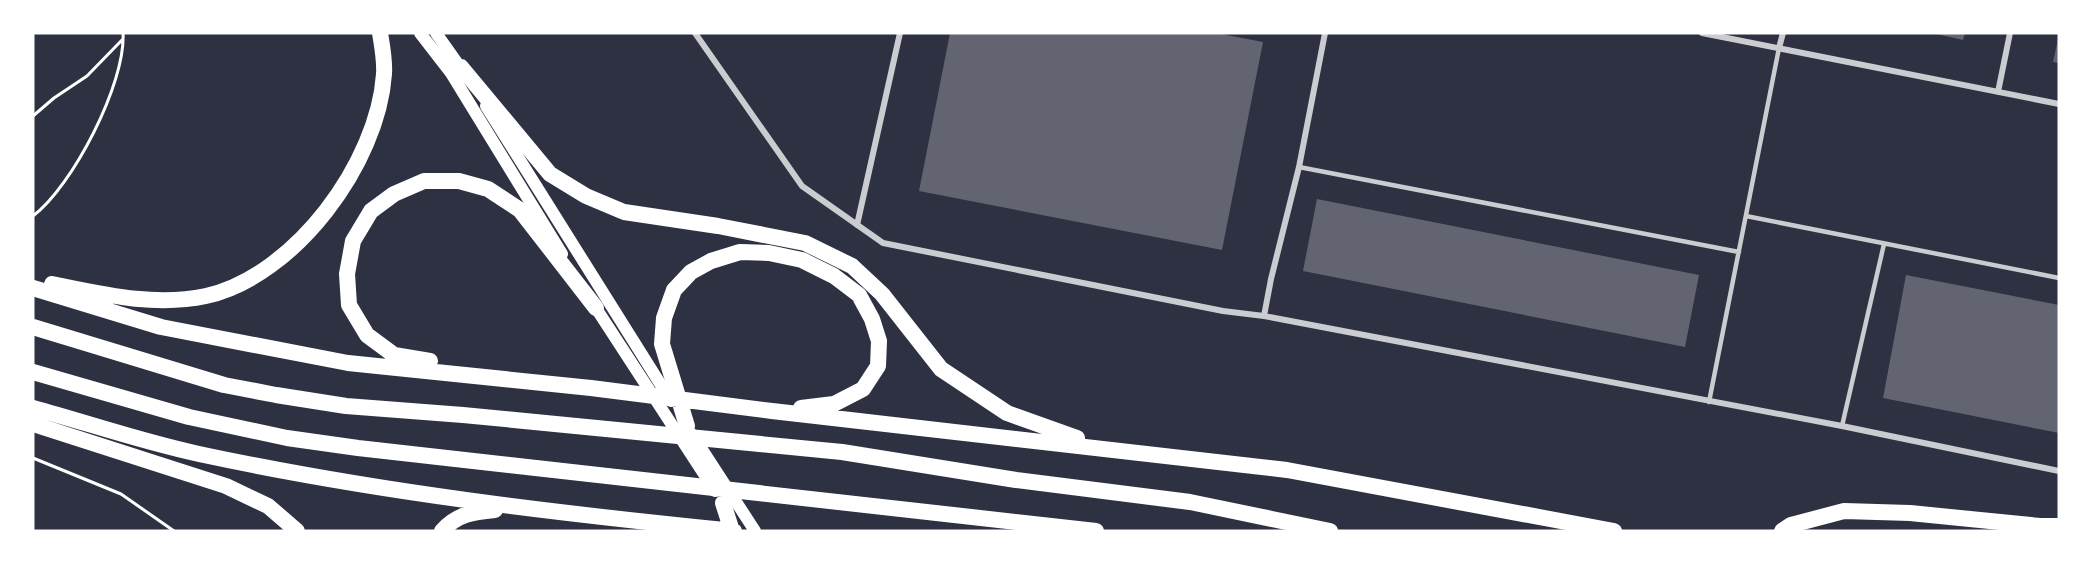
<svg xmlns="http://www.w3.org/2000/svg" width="2092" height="564" font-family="'Nunito Sans',sans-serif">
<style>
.building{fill:#626471}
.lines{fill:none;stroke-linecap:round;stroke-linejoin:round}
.path{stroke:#fff;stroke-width:3}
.service{stroke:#caccd0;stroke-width:4.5}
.minor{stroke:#caccd0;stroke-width:6}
.secondary{stroke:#fff;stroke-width:12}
.motorway{stroke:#fff;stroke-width:16}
</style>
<rect width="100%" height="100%" fill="#2d3142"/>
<!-- building -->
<path class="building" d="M 950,33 L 1216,33 L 1263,42 L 1222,250 L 919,191 Z
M 1932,33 L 1965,33 L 1963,40 Z
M 2058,39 L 2059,39 L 2059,63 L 2053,62 Z
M 1317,199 L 1699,275 L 1685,347 L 1303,271 Z
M 1906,275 L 2059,305 L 2059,433 L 1883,398 Z"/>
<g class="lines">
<!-- path -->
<path class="path" d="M 33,116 L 54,98 L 87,76 L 122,40
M 33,216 C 72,187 126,83 123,33
M 33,458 L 121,494 L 174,531"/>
<!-- service -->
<path class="service" d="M 1299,167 L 1739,252
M 1746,216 L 2059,278
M 1709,402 L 1779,48
M 1842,426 L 1884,244"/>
<!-- minor -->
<path class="minor" d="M 695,33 L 802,186 L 883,243 L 1223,311 L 1264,316 L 1842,426 L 2059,471
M 1702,33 L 2059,104
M 1779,48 L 1783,33
M 1998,92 L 2010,33
M 857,225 L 900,33
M 1264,316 L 1271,279 L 1299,167 L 1325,33"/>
<!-- secondary -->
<path class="secondary" d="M 420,33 L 451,73 L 562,254
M 436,33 L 465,74
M 486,106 L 671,401
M 592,302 L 715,491
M 692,434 L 755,531"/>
<!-- motorway -->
<path class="motorway" d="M 461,67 L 550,174 L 586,196 L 624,212 L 718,226 L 805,243 L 852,266 L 882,294 L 941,369 L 1007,413 L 1077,438
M 52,284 C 102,294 154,307 206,296 C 295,276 378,163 384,74 C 385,61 382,45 380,33
M 33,288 L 161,327 L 348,363 L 591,388 L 772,411 L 1287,470 L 1614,531
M 33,327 L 224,385 L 276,395 L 346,406 L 463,415 L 842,452 L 1016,480 L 1190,502 L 1330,531
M 430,361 L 394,355 L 367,335 L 349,305 L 347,274 L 353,241 L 371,211 L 394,194 L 424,181 L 459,181 L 488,189 L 520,210 L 596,308
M 33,372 L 189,417 L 287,438 L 358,448 L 1096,531
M 33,408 C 88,423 143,442 199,454 C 376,492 555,513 734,531
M 33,424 L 226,486 L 268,506 L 297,531
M 687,426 L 662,344 L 664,318 L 674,290 L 691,272 L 711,261 L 740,252 L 769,253 L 802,260 L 834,276 L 859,295 L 872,319 L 879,341 L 878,366 L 863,389 L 834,404 L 801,408
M 723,503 L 732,531
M 442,531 C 457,514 473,512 495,510
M 1782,531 L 1791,525 L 1844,511 L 1910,513 L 2040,526 L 2059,526"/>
</g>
<!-- border -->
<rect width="2092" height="564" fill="none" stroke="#ffffff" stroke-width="69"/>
</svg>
